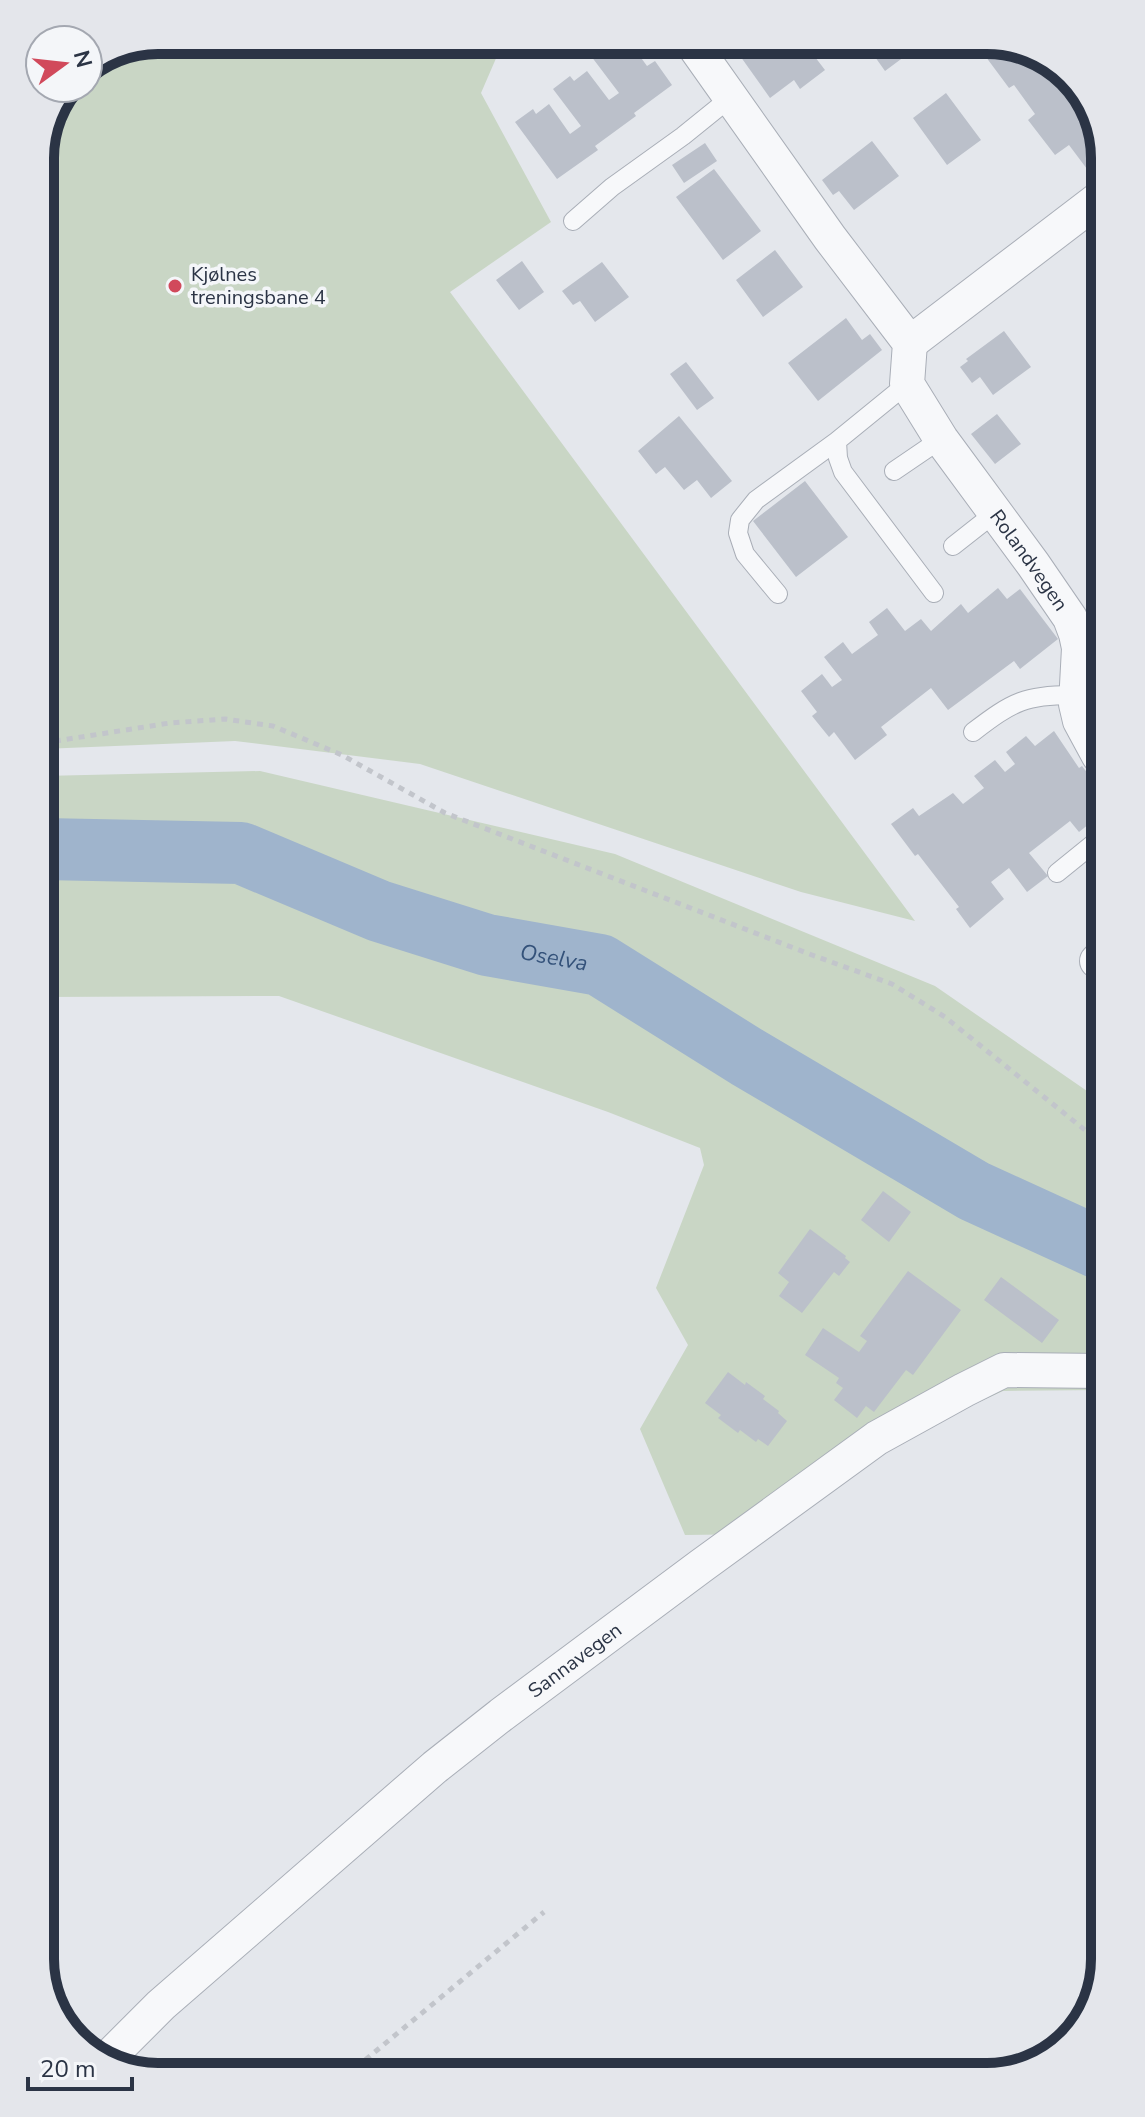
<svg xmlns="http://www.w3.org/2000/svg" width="1145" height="2117" font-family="'Nunito Sans',sans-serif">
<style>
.green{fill:#c9d6c5}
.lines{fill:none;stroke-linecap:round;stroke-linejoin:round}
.river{stroke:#9fb4cc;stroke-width:62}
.building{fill:#bbc0ca}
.service-casing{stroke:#a9aeb7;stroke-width:20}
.minor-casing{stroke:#a9aeb7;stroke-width:36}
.path{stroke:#c2c5cb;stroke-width:5;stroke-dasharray:6 6;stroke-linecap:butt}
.service{stroke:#f7f8fa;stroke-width:18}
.minor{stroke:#f7f8fa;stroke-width:34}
.poi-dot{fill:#d1495b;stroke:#f4f6f9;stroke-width:3}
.labels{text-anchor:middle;stroke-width:7;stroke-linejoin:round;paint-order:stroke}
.poi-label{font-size:20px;fill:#2b3445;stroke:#f4f6f9;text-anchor:start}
.street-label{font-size:20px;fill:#2b3445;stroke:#f4f6f9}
.water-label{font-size:22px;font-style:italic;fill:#34527a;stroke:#f4f6f9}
.rim{fill:none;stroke:#2b3445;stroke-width:10}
</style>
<rect width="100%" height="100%" fill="#e4e7ec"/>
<!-- green -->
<path class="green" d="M 158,40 L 504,40 L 481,93 L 551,222 L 450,292 L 915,921 L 801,892 L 420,764 L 235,741 L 43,749 L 40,150 L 69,88 L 88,88 L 88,69 Z
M 260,771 L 615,854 L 935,986 L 1087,1091 L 1101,1091 L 1102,1390 L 1003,1391 L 918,1430 L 763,1534 L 685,1535 L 640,1429 L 688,1345 L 656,1288 L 704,1165 L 700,1148 L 608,1112 L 279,996 L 44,997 L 43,776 Z"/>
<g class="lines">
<!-- river -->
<path class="river" id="s1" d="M 44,849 L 241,853 L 379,911 L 487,945 L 600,965 L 747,1057 L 974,1191 L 1101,1249"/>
</g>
<!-- building -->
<path class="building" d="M 620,40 L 628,40 L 647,66 L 655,61 L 672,85 L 634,113 L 636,116 L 595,146 L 598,150 L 557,179 L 515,122 L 533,109 L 536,114 L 549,104 L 570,134 L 581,126 L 553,89 L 570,76 L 574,81 L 587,71 L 609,100 L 619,93 L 591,56 L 608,43 L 611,47 Z
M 755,40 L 763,49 L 774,40 L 802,40 L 825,70 L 800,89 L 794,80 L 770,98 L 738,53 Z
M 863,40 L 917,40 L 920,45 L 885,71 Z
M 998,41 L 1053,60 L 1096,112 L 1096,163 L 1087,169 L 1069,145 L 1055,155 L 1028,120 L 1035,114 L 1014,85 L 1009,88 L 983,53 Z
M 946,93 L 981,140 L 947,165 L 913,118 Z
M 872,141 L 899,176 L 854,210 L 839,191 L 833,195 L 822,180 Z
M 705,143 L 717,161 L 684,183 L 672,165 Z
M 714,169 L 761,231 L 723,260 L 676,197 Z
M 775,250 L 803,287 L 763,317 L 736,280 Z
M 522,261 L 544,292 L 519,310 L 496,280 Z
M 602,262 L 629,297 L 595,322 L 580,301 L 573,305 L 562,291 Z
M 846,318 L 862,340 L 870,334 L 882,350 L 818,401 L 788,363 Z
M 1004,331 L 1031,367 L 993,395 L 980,377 L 972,383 L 960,367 L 968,361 L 966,359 Z
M 686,362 L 714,398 L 697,410 L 670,374 Z
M 997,414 L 1021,444 L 995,464 L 971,434 Z
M 679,416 L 732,481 L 711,498 L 697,480 L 684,490 L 665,467 L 656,474 L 638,451 Z
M 805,481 L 848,537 L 796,577 L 753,521 Z
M 998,588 L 1007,599 L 1020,589 L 1058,639 L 1020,669 L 1014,661 L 948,710 L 931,688 L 881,727 L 887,735 L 855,760 L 834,732 L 829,737 L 812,716 L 817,712 L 801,691 L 822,674 L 832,687 L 842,680 L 824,657 L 843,642 L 852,654 L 878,635 L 869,622 L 887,608 L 905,631 L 921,619 L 931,631 L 961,604 L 968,613 Z
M 1054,731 L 1079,768 L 1082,766 L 1096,784 L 1094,786 L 1099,794 L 1099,816 L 1079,832 L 1070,821 L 1029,853 L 1048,876 L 1027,892 L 1009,868 L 991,882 L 1004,899 L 970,928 L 956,909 L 959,907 L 918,854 L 915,856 L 891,824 L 913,808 L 919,816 L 953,793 L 963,804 L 984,788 L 974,776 L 995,760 L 1005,772 L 1015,764 L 1006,752 L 1026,736 L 1035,746 Z
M 883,1191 L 911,1212 L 889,1242 L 861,1220 Z
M 810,1229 L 846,1256 L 845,1258 L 850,1262 L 839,1276 L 834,1272 L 802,1313 L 779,1296 L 789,1282 L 778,1273 Z
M 908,1271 L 961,1310 L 913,1375 L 906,1370 L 874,1412 L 866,1406 L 857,1418 L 834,1400 L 843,1388 L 836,1383 L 839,1378 L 805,1355 L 823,1328 L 859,1352 L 867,1341 L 860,1336 Z
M 1001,1277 L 1059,1320 L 1042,1343 L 984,1300 Z
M 728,1372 L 745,1385 L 746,1382 L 765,1396 L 763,1399 L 779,1411 L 778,1413 L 787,1421 L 768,1446 L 758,1439 L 756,1442 L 740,1430 L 738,1433 L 718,1418 L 721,1415 L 705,1403 Z"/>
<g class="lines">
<!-- service casing -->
<g class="service-casing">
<path id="service" d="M 573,221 L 612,187 L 683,136 L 730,98
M 907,384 L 837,441 L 838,458 L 843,472 L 934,593
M 894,471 L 941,439
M 953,546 L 995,513
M 778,594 L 745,554 L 738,533 L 740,520 L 756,500 L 837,441
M 973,732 C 1012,702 1026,694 1077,695
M 1057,873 L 1099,839"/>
</g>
<!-- minor casing -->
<g class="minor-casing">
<g id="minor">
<path id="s2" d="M 690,40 L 830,238 L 910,343 L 907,384 L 941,439 L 1033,564 L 1070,618 L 1076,634 L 1079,648 L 1076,704 L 1080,721 L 1099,756"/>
<path d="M 910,343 L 1096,201"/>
<path d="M 1097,961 L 1100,958"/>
<path id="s3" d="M 105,2061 L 161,2005 L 435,1767 L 501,1715 L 701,1566 L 877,1438 L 964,1390 L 1004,1370 L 1102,1371"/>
</g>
</g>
<!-- path -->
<path class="path" d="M 43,743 L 170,723 L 225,719 L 273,726 L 342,755 L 445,813 L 812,955 L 892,984 L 945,1017 L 1101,1143
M 347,2075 L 544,1912"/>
<!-- service -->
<use href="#service" class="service"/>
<!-- minor -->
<use href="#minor" class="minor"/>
</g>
<!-- markers -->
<circle class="poi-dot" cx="175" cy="286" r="8"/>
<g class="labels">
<!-- poi labels -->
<g class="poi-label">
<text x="191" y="281">Kjølnes<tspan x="191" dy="23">treningsbane 4</tspan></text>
</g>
<!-- street labels -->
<g class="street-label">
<text dy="7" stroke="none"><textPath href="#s2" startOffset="630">Rolandvegen</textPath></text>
<text dy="7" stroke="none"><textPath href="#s3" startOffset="618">Sannavegen</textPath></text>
</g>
<!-- water labels -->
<g class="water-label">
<text dy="8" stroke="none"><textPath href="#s1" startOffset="528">Oselva</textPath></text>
</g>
</g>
<!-- crop -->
<path d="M0 0H1145V2117H0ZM158 54H987A104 104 0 0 1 1091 158V1959A104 104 0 0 1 987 2063H158A104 104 0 0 1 54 1959V158A104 104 0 0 1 158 54Z" fill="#e4e6eb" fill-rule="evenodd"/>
<path class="rim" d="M158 54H987A104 104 0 0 1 1091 158V1959A104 104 0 0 1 987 2063H158A104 104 0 0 1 54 1959V158A104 104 0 0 1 158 54Z"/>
<!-- north arrow -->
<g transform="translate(64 64) rotate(75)"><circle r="38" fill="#f4f6f9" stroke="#a4a8b1" stroke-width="2"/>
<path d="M0-6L14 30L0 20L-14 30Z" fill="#d1495b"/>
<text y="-12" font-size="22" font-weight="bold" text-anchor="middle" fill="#2b3445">N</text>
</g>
<!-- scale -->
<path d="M28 2077v12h104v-12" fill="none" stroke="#2b3445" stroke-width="4"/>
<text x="40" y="2077" font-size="24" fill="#2b3445" stroke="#f4f6f9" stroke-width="6" paint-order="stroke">20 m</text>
</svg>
